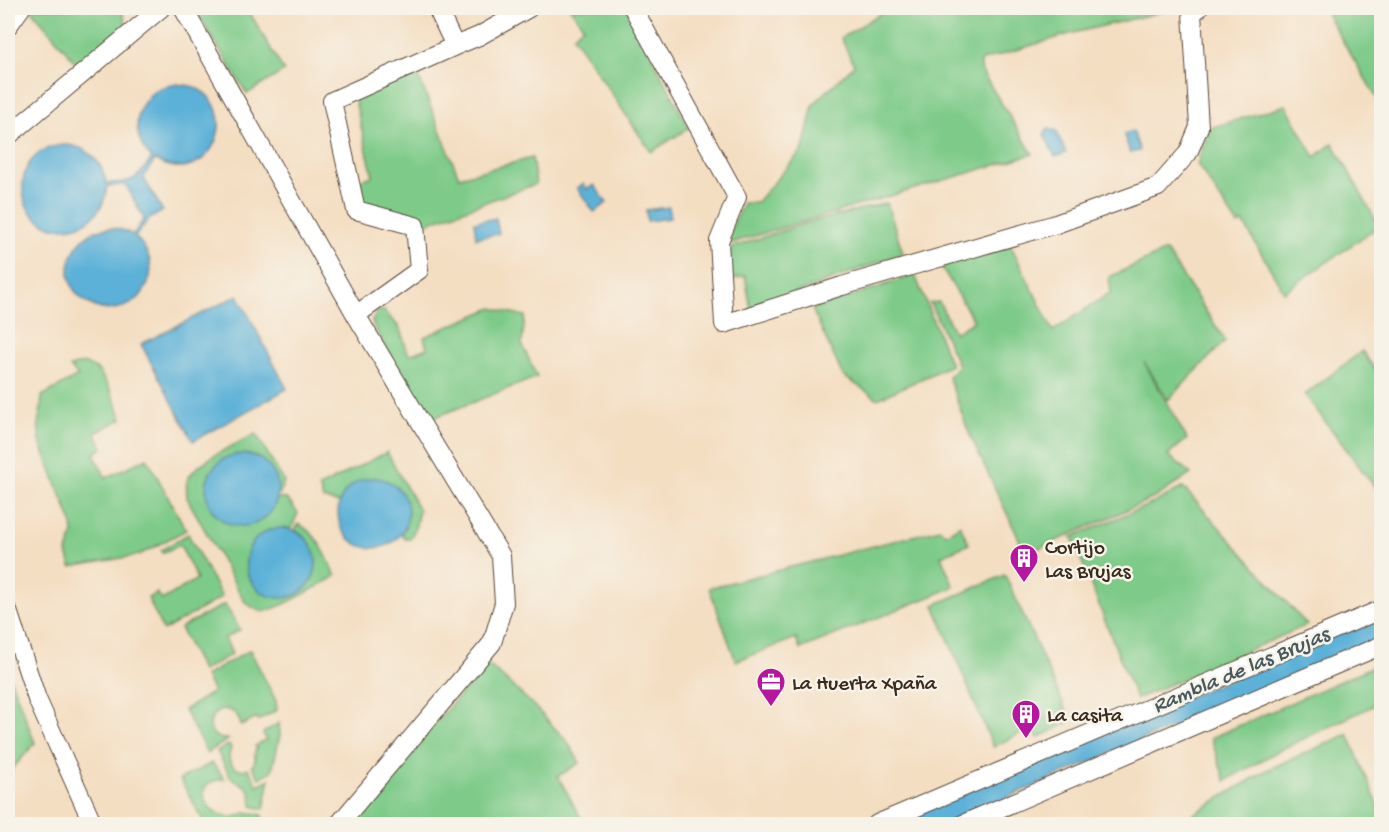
<svg xmlns="http://www.w3.org/2000/svg" width="1389" height="832" font-family="'Gochi Hand',sans-serif">
<style>
.green{fill:#7ecb89;stroke:#5c7a54;stroke-width:1.5}
.water{fill:#5cb1d8;stroke:#4c6e7b;stroke-width:1.5}
.lines{fill:none;stroke-linecap:round;stroke-linejoin:round}
.minor-casing{stroke:#574537;stroke-width:20}
.minor{stroke:#fff;stroke-width:18}
.labels{text-anchor:middle;stroke-width:5;stroke-linejoin:round;paint-order:stroke}
.poi-label{font-size:21px;fill:#3b2a1e;stroke:#f7f3e8;text-anchor:start}
.water-label{font-size:22px;font-style:italic;fill:#47595f;stroke:#f7f3e8}
</style>
<rect width="100%" height="100%" fill="#f7f3e8"/>
<filter id="ink" filterUnits="userSpaceOnUse"><feTurbulence type="fractalNoise" baseFrequency=".0167" numOctaves="2"/><feDisplacementMap in="SourceGraphic" scale="12" xChannelSelector="R" yChannelSelector="G"/><feConvolveMatrix kernelMatrix="1 2 1 2 8 2 1 2 1" color-interpolation-filters="sRGB"/></filter>
<filter id="wash" filterUnits="userSpaceOnUse"><feTurbulence type="fractalNoise" baseFrequency=".008" numOctaves="4" result="noise"/><feDisplacementMap in="SourceGraphic" scale="24" xChannelSelector="R" yChannelSelector="G"/><feGaussianBlur stdDeviation="1.35" result="paint"/><feColorMatrix in="noise" values="0 0 0 0 0 0 0 0 0 0 0 0 0 0 0 0 0 1.4 0 .05"/><feComposite in="paint" operator="in"/></filter>
<g filter="url(#wash)">
<rect width="100%" height="100%" fill="#f4dec2"/>
<!-- green -->
<path class="green" d="M 30,8 L 121,8 L 127,26 L 76,63 Z
M 194,8 L 247,8 L 284,71 L 247,94 Z
M 570,8 L 627,8 L 689,128 L 651,152 L 573,36 L 583,26 Z
M 889,8 L 1175,8 L 1175,9 L 1073,33 L 980,61 L 982,72 L 1033,154 L 724,245 L 743,203 L 756,203 L 803,149 L 813,105 L 854,65 L 841,38 Z
M 1335,8 L 1381,8 L 1381,105 L 1326,13 Z
M 417,73 L 459,177 L 532,158 L 536,184 L 424,224 L 419,217 L 396,211 L 362,204 L 354,182 L 373,176 L 354,97 L 395,79 Z
M 1286,105 L 1315,157 L 1333,143 L 1379,226 L 1284,292 L 1243,222 L 1238,225 L 1197,164 L 1210,128 Z
M 887,203 L 903,253 L 751,310 L 745,276 L 728,281 L 724,250 L 806,223 Z
M 1010,244 L 1053,331 L 1111,292 L 1109,277 L 1166,251 L 1223,337 L 1225,341 L 1168,400 L 1144,362 L 1187,439 L 1168,455 L 1191,474 L 1156,497 L 1026,554 L 969,433 L 948,376 L 955,371 L 958,365 L 930,303 L 939,302 L 955,333 L 974,321 L 941,266 Z
M 915,275 L 951,365 L 878,399 L 843,376 L 812,309 Z
M 492,308 L 525,316 L 522,344 L 537,377 L 428,420 L 378,335 L 372,321 L 377,312 L 383,310 L 399,327 L 409,355 L 427,348 L 424,337 Z
M 1362,351 L 1381,378 L 1381,495 L 1305,395 Z
M 83,363 L 98,370 L 110,389 L 122,419 L 95,433 L 103,448 L 94,454 L 106,478 L 147,458 L 186,530 L 139,555 L 71,567 L 67,552 L 73,533 L 72,523 L 41,445 L 38,424 L 41,408 L 42,396 L 78,376 L 70,367 Z
M 256,434 L 284,481 L 280,494 L 277,493 L 277,486 L 273,508 L 277,498 L 287,499 L 298,513 L 291,529 L 284,527 L 247,553 L 246,565 L 249,577 L 312,580 C 320,557 315,544 295,530 L 298,524 C 320,535 325,555 336,576 C 321,584 276,612 261,611 C 255,610 250,606 245,602 L 187,498 C 187,492 185,484 188,479 C 196,461 238,443 256,434 Z
M 387,452 L 419,510 L 415,529 L 410,539 L 406,539 L 401,533 L 404,529 L 376,478 C 356,480 348,486 339,503 L 323,499 L 319,487 Z
M 1183,487 L 1307,625 L 1136,699 L 1072,537 L 1156,502 Z
M 960,525 L 969,544 L 941,556 L 954,587 L 800,649 L 796,638 L 736,661 L 709,588 L 940,529 L 946,534 Z
M 188,534 L 222,597 L 163,631 L 148,598 L 157,593 L 162,600 L 197,579 L 180,545 L 162,553 L 161,550 Z
M 1005,575 L 1071,721 L 1038,738 L 1031,728 L 993,747 L 934,605 Z
M 225,604 L 240,630 L 225,638 L 232,654 L 202,671 L 180,628 Z
M 250,650 L 276,701 L 277,710 L 259,720 L 257,718 L 241,726 C 240,720 238,714 231,711 C 209,702 199,741 229,739 L 207,753 L 184,710 L 213,692 L 205,676 Z
M 1381,663 L 1381,702 L 1280,750 L 1225,781 L 1211,738 Z
M 488,664 L 531,703 L 567,741 L 580,763 L 558,776 L 584,824 L 350,824 L 431,727 Z
M 8,672 L 35,743 L 8,774 Z
M 279,723 L 280,735 L 272,771 L 259,778 L 252,766 L 255,761 L 255,751 L 257,749 L 255,746 L 266,740 L 263,733 Z
M 1348,734 L 1381,812 L 1381,824 L 1177,824 L 1267,770 Z
M 229,745 L 231,748 C 228,756 228,762 235,768 L 244,770 L 248,768 L 257,785 L 270,779 L 264,809 L 252,806 L 251,794 L 247,787 L 231,778 L 217,751 Z
M 212,763 L 225,779 C 179,782 217,832 246,812 L 263,815 L 258,824 L 205,824 L 180,779 Z"/>
<!-- water -->
<path class="water" d="M 177,84 C 181,85 186,85 191,86 C 246,105 212,192 155,160 L 143,177 L 163,211 L 148,220 L 135,237 C 148,248 155,266 148,283 C 142,298 130,307 114,309 C 105,311 96,308 88,303 C 44,277 84,206 133,235 L 144,219 L 126,185 L 107,186 C 103,241 27,241 23,191 C 18,138 96,125 106,183 C 134,182 136,181 152,158 C 129,138 133,99 163,87 C 167,86 172,85 177,84 Z
M 1049,129 L 1054,131 L 1056,130 L 1066,153 L 1055,157 L 1044,134 L 1046,134 L 1046,130 Z
M 1133,131 L 1140,151 L 1130,153 L 1124,134 Z
M 583,184 L 587,189 L 594,185 L 607,203 L 594,212 L 577,188 Z
M 669,207 L 670,218 L 647,221 L 646,210 Z
M 496,218 L 499,234 L 476,238 L 474,222 Z
M 238,295 L 287,389 L 193,441 L 141,344 Z
M206 490a36 36 0 1 1 72 0a36 36 0 1 1-72 0Z
M338 513a35 35 0 1 1 70 0a35 35 0 1 1-70 0Z
M246 563a35 35 0 1 1 70 0a35 35 0 1 1-70 0Z
M 1381,615 L 1381,638 L 985,807 L 944,824 L 890,824 Z"/>
</g>
<g filter="url(#ink)">
<g class="lines">
<!-- minor casing -->
<g class="minor-casing">
<path id="minor" d="M 183,8 L 356,315 L 501,556 L 504,603 L 492,643 L 339,824
M 633,8 L 737,197 L 719,241 L 724,324 L 842,286 L 1056,224 L 1158,187 L 1188,153 L 1199,127 L 1192,13 L 1199,8
M 8,26 L 21,8
M 455,46 L 479,36 L 529,8
M 8,136 L 161,8
M 356,315 L 419,270 L 415,226 L 356,210 L 332,101 L 455,46 L 437,8
M 8,611 L 37,699 L 93,824
M 877,824 L 1382,609
M 963,824 L 1382,645"/>
</g>
<!-- minor -->
<use href="#minor" class="minor"/>
</g>
</g>
<!-- icons -->
<defs>
<g id="building-pin" transform="scale(1.5)"><path d="M0 17L-7.5 6A9.5 9.5 0 1 1 7.5 6Z" fill="#b5179e" stroke="#f7f3e8"/><path d="M-4-6H4V6H1V3H-1V6H-4ZM-2.5-4.3h1.7v1.8h-1.7ZM.8-4.3h1.7v1.8H.8ZM-2.5-1h1.7V.8h-1.7ZM.8-1h1.7V.8H.8Z" fill="#fff"/></g>
<g id="office-pin" transform="scale(1.5)"><path d="M0 17L-7.5 6A9.5 9.5 0 1 1 7.5 6Z" fill="#b5179e" stroke="#f7f3e8"/><path d="M-6-3h4V-5.5h4V-3h4V5H-6ZM-1-4.5V-3h2v-1.5ZM-6 0V1H6V0Z" fill="#fff"/></g>
</defs>
<g fill-rule="evenodd">
<use href="#building-pin" x="1024" y="558"/>
<use href="#office-pin" x="771" y="682"/>
<use href="#building-pin" x="1026" y="714"/>
</g>
<g class="labels">
<!-- poi labels -->
<g class="poi-label">
<text x="1045" y="553">Cortijo<tspan x="1045" dy="24">Las Brujas</tspan></text>
<text x="792" y="689">La Huerta Xpaña</text>
<text x="1047" y="721">La casita</text>
</g>
<!-- water labels -->
<g class="water-label">
<text transform="translate(1240 668) rotate(-23)" y="8">Rambla de las Brujas</text>
</g>
</g>
<!-- margin -->
<rect width="1389" height="832" fill="none" stroke="#f7f3e8" stroke-width="30"/>
</svg>
